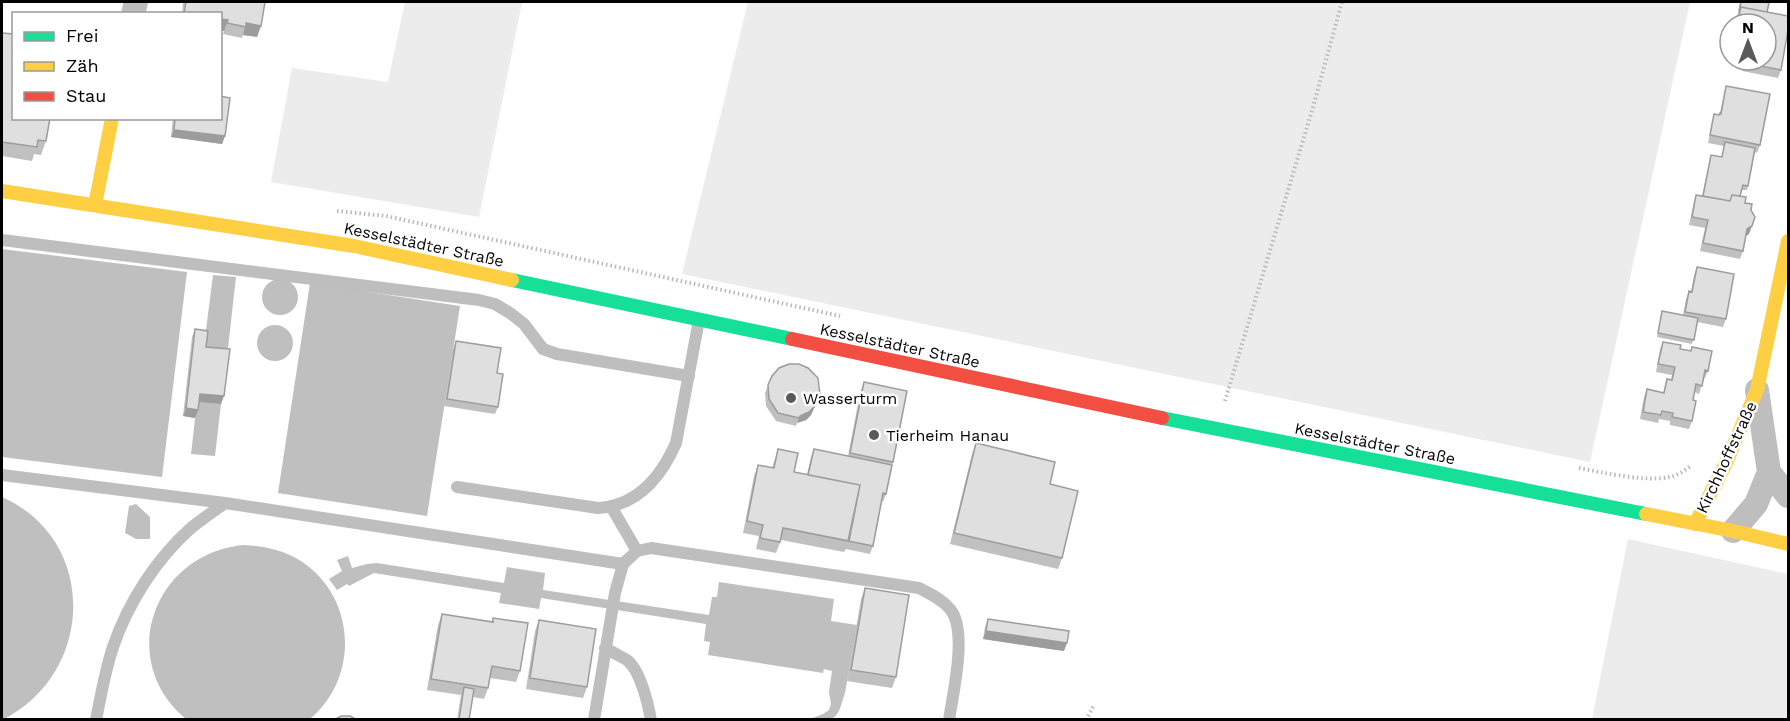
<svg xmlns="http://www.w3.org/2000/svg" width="1790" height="721" font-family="'Work Sans',sans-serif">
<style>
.green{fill:#ececec}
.water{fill:#bfbfbf}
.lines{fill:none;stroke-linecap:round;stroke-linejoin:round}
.path{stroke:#b9b9b9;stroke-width:4;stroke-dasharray:1.5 3;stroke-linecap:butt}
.lane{stroke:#bebebe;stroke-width:12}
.street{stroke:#bebebe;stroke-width:24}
.fast{stroke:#16e098;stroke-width:14}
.slow{stroke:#ffcf43;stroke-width:14}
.jam{stroke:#f24e42;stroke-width:14}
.wall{fill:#c0c0c0}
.shaded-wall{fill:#9c9c9c}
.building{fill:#dfdfdf;stroke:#9c9c9c;stroke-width:1.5}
.poi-dot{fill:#595959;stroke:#fff;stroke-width:2}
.labels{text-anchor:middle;stroke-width:5;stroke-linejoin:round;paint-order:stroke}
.street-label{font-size:16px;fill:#000;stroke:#fff}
.poi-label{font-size:16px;fill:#000;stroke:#fff;text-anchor:start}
</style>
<rect width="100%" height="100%" fill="#fff"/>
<!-- green -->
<path class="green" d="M 405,2 L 522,2 L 479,217 L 271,182 L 292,68 L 388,82 Z
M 748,2 L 1690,2 L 1590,462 L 682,274 Z
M 1628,539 L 1788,574 L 1788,719 L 1592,719 Z"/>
<!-- water -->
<path class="water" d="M 2,249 L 187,272 L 162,477 L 2,457 Z
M 213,275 L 236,277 L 227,357 L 203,354 Z
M262 297a18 18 0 1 1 36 0a18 18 0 1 1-36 0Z
M 310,283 L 460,306 L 427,516 L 278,493 Z
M257 343a18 18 0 1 1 36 0a18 18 0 1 1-36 0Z
M 197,402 L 221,404 L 215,456 L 191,454 Z
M 2,497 C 99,540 95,674 2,720 Z
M 136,504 L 150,517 L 150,539 L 136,539 L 125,533 L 129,506 Z
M 244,545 C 264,546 283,550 301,561 C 356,597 360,677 310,719 L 186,719 C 115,660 154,553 244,545 Z
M 348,556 L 352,568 L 367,564 L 377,563 L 504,583 L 507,567 L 545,573 L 543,590 L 709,615 L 712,597 L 717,597 L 719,582 L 834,599 L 831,621 L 857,625 L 845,693 C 841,703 841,713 832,719 L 810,719 L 823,714 L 829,710 L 831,704 L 829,692 L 832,671 L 824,669 L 823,673 L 708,655 L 710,642 L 704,641 L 706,624 L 541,598 L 539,609 L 499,603 L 501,593 L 374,573 L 349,586 L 347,584 L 337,590 L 329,579 L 342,571 L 337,560 Z"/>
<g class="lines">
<!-- path -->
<path class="path" d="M 337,211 L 386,216 L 840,316
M 1225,401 L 1313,107 L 1342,2
M 1579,468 C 1606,473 1643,482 1670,477 C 1677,476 1685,470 1691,466
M 1086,720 L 1094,705"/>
<!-- lane -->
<path class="lane" d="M 2,240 L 479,300 L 495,304 L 510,313 L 524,324 L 543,349 L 557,354 L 689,376
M 2,475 L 225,503 L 623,564 L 637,551 L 651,548 L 919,588 C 930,594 942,599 950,609 C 968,630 953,693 949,720
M 457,487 L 598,508 C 637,506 661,477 676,443 L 699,320
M 612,508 L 637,551
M 605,648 C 612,652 620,656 627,660 C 640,670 648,703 651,720
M 96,720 C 101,695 105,671 113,647 C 128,603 156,559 191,528 C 202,519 214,511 225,503
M 594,720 L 615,593 L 623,564"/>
<!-- street -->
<path class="street" d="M 133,14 L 136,2
M 1757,390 L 1769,472 L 1788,496
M 1733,531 L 1756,504 L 1769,472"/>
<!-- fast -->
<path class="fast" d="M 512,280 L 792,339
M 1162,418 L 1646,514"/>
<!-- slow -->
<path class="slow" d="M 2,191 L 354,246 L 512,280
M 95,205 L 112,118
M 1646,514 L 1733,531 L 1788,544
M 1695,524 L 1726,463 L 1757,390 L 1788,241"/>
<!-- jam -->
<path class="jam" d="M 792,339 L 1162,418"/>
</g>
<!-- wall -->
<path class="wall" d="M 183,2 L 265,2 L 257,37 L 243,35 L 242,38 L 223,34 L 224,31 L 220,31 L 220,14 L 182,14 Z
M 1738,2 L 1766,2 L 1781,70 L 1778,78 L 1742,71 L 1744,60 L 1766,60 L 1766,24 L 1736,24 L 1740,2 Z
M 2,33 L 46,141 L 41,155 L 34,154 L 32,161 L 2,156 Z
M 1726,86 L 1760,145 L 1757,153 L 1755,152 L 1747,190 L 1742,190 L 1740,196 L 1751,210 L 1749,234 L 1746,236 L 1743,251 L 1740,259 L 1700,251 L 1705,228 L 1689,225 L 1694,202 L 1696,195 L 1702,196 L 1711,155 L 1722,157 L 1724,146 L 1708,143 L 1712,122 L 1714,114 L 1719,115 L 1720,113 L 1724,94 Z
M 173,118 L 220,118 L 225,136 L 222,144 L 171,137 Z
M 1697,267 L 1726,319 L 1723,327 L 1697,322 L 1692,344 L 1657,337 L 1662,311 L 1683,315 L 1686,299 L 1689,291 L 1691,292 L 1694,275 Z
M 195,329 L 206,347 L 221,404 L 199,402 L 195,418 L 183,416 L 192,337 Z
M 456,341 L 497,373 L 498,407 L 495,414 L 444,406 L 453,349 Z
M 1663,342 L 1680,349 L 1690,351 L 1692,347 L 1708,371 L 1705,378 L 1704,378 L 1699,394 L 1694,392 L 1693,400 L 1692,421 L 1689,429 L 1670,425 L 1670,421 L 1659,419 L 1658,423 L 1640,419 L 1644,397 L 1647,389 L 1663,393 L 1667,379 L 1671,380 L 1672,375 L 1656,372 L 1660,349 Z
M 772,376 L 820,395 L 811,415 L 806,420 L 797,423 L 796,426 L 776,421 L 766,406 L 765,393 Z
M 864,382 L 893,462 L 886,494 L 883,502 L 882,501 L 873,546 L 870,554 L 846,549 L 844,552 L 781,540 L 776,553 L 756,549 L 759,536 L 743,533 L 754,476 L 758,465 L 772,468 L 778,449 L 794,472 L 807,474 L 811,457 L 814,449 L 848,456 L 860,393 Z
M 976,443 L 1050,484 L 1062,558 L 1058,569 L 950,544 L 972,454 Z
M 865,588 L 896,677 L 892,688 L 847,681 L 861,599 Z
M 442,614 L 492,622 L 493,618 L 520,671 L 516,682 L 490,678 L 488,688 L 484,699 L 473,697 L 469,720 L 457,720 L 461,695 L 427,690 L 438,625 Z
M 988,619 L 1064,651 L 983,639 L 985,627 Z
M 539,620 L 587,687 L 583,698 L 526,689 L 535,631 Z"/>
<!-- shaded-wall -->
<path class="shaded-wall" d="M 220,19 L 228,20 L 224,31 L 220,31 Z
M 246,23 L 261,26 L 257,37 L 243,35 Z
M 174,130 L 225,136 L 222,144 L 171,137 Z
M 1752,226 L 1749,234 L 1744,237 L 1747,229 Z
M 200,394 L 224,396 L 221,404 L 197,402 Z
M 820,395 L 811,415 L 806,420 L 797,423 L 800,416 Z
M 186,408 L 198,410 L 195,418 L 183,416 Z
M 986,631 L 1067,643 L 1064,651 L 983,639 Z"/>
<!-- building -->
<path class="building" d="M 186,2 L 265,2 L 261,26 L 246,23 L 246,27 L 227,23 L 228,20 L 220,19 L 220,14 L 184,14 Z
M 1741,2 L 1766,2 L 1765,2 L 1769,3 L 1767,12 L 1741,7 L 1739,11 Z
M 1741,7 L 1788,16 L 1788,30 L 1781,70 L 1745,63 L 1745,60 L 1766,60 L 1766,24 L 1737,24 Z
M 2,33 L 14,34 L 14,118 L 50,118 L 46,141 L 38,140 L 37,147 L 2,142 Z
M 1726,86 L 1770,94 L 1760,145 L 1710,135 L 1714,114 L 1719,115 L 1720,113 L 1721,114 Z
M 220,96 L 230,98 L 225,136 L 174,130 L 175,118 L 220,118 Z
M 1725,142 L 1755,148 L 1748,186 L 1743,185 L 1740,196 L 1732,195 L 1730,201 L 1703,196 L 1711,155 L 1722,157 Z
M 1696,195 L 1730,201 L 1732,195 L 1746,197 L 1745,203 L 1752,204 L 1751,210 L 1755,217 L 1752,226 L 1747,229 L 1743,251 L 1703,243 L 1708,220 L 1692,217 Z
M 1697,267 L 1734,274 L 1726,319 L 1685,312 L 1689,291 L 1692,292 Z
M 1662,311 L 1698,318 L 1694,340 L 1658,333 Z
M 195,329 L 208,331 L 206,347 L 230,349 L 224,396 L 200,394 L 198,410 L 186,408 Z
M 456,341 L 501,348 L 497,373 L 503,374 L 498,407 L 447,399 Z
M 1663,342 L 1681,345 L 1680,349 L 1691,351 L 1692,347 L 1712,351 L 1708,371 L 1705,370 L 1702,386 L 1696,384 L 1693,400 L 1696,401 L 1692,421 L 1672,417 L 1673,413 L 1662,411 L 1661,415 L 1643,412 L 1647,389 L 1664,393 L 1667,379 L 1672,380 L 1675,367 L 1658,364 Z
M 789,364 L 799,364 L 808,368 L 818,378 L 820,395 L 814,407 L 809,412 L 800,416 L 799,418 L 778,413 L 769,399 L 768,385 L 772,376 L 779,368 Z
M 864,382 L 907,391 L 893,462 L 850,453 Z
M 976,443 L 1055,462 L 1050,484 L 1078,491 L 1062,558 L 954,533 Z
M 778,449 L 798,453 L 794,472 L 860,485 L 849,541 L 783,528 L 780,542 L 760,538 L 763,525 L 747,521 L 758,465 L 774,468 Z
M 814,449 L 892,465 L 886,494 L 883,493 L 873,546 L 848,541 L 860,485 L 808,475 Z
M 865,588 L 909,595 L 896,677 L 851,670 Z
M 442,614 L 493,622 L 493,618 L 528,623 L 520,671 L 492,666 L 488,688 L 431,679 Z
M 988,619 L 1069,631 L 1067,643 L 986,631 Z
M 539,620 L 596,629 L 587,687 L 530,678 Z
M 464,687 L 474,689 L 469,720 L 459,720 Z
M 341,716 L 350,716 L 357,720 L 334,720 Z"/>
<!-- markers -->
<g class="poi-dot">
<circle cx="791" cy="398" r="6"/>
<circle cx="874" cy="435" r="6"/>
</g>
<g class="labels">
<!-- street labels -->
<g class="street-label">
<text transform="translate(424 244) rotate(12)" y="6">Kesselstädter Straße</text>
<text transform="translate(900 345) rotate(12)" y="6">Kesselstädter Straße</text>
<text transform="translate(1375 443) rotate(11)" y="6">Kesselstädter Straße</text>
<text transform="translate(1726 457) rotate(-65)" y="6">Kirchhoffstraße</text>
</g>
<!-- poi labels -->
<g class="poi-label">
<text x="803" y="404">Wasserturm</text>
<text x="886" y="441">Tierheim Hanau</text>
</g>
</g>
<!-- border -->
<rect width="1790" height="721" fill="none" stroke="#000000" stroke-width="6"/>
<!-- legend -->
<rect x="12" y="12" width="210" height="108" fill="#ffffff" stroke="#999999" stroke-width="1.5"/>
<rect x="24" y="32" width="30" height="9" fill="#16e098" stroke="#999999" stroke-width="1.5"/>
<text x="66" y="42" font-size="18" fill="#000000">Frei</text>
<rect x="24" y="62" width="30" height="9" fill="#ffcf43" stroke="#999999" stroke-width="1.5"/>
<text x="66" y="72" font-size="18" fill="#000000">Zäh</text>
<rect x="24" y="92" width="30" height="9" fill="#f24e42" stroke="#999999" stroke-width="1.5"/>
<text x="66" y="102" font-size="18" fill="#000000">Stau</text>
<!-- north arrow -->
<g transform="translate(1748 42)"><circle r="28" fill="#ffffff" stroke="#999999" stroke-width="1.5"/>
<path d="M0-4.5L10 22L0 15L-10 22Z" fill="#595959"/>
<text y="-9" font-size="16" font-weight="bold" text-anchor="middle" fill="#000000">N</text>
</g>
</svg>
